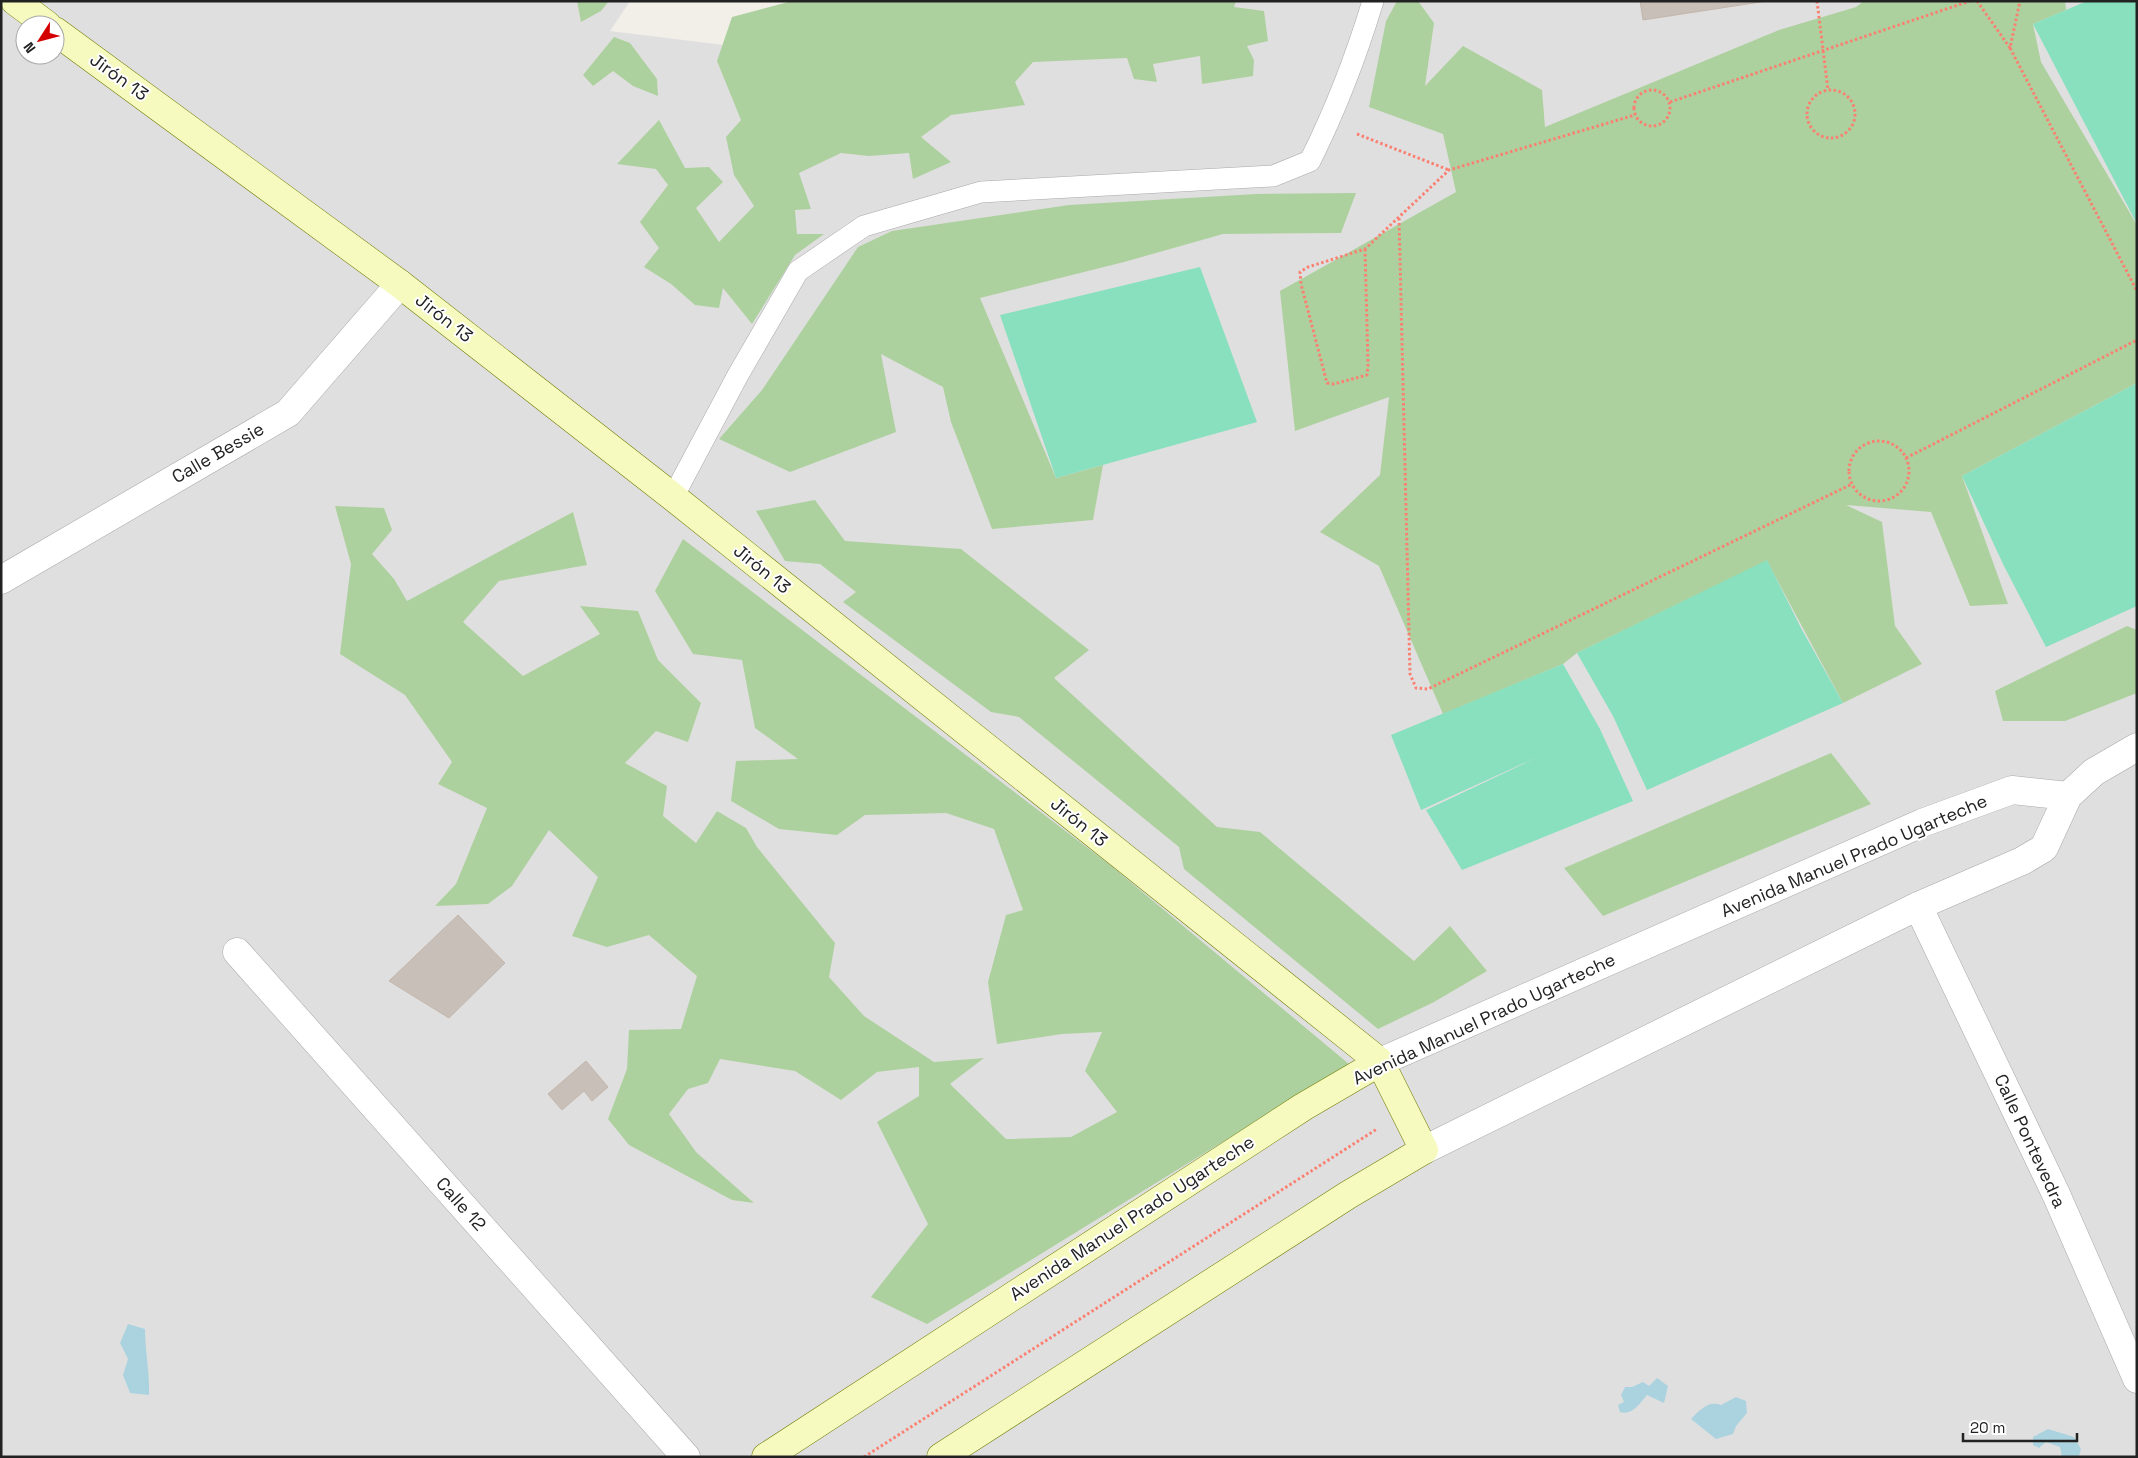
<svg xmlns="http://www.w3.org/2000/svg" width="2138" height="1458" font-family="'Space Grotesk',sans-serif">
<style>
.residential{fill:#e0dfdf;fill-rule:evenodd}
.forest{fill:#add19e}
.pitch{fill:#88e0be}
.water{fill:#aad3df}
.building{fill:#c7bfb8;stroke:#c4b6ab}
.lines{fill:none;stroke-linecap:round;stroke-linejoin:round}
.lane-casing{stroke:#a9a9a9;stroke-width:22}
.street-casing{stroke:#a9a9a9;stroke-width:29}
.secondary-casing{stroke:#707d05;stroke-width:29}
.path{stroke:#fa8072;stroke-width:3;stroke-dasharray:2.5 2.5;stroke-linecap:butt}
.lane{stroke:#fff;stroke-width:21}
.street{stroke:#fff;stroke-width:28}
.secondary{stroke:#f7fabf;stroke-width:28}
.labels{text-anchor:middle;stroke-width:4;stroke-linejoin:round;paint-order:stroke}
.street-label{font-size:18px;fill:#222;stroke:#fff}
</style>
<rect width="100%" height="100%" fill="#f2efe9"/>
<!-- residential -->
<path class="residential" d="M 1,1 L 630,1 L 610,31 L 773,51 L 884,1 L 2137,1 L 2137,1457 L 1,1457 ZM 25,25 L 55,25 L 55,55 L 25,55 Z"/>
<!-- forest -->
<path class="forest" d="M 577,1 L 609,1 L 601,11 L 581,22 Z
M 792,1 L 1236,1 L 1234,7 L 1264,11 L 1268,41 L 1247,46 L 1254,60 L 1253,76 L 1202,84 L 1200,56 L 1153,64 L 1157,82 L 1134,79 L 1127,58 L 1033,62 L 1015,82 L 1025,105 L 951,115 L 921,137 L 951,162 L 913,179 L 909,153 L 869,156 L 841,153 L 799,173 L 811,209 L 795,210 L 797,234 L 824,234 L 795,255 L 752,324 L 723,288 L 719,308 L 695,305 L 671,284 L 644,267 L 659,248 L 640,222 L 668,185 L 656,169 L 617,164 L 659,120 L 685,168 L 709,167 L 723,182 L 696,208 L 719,242 L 754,206 L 734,175 L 726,137 L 741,120 L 717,61 L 732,17 Z
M 1397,1 L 1418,1 L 1434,23 L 1425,86 L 1463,46 L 1542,90 L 1545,127 L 1779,30 L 1856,7 L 1864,1 L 2065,1 L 2066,10 L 2033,24 L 2041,62 L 2137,225 L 2137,383 L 1962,476 L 2008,604 L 1970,606 L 1931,512 L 1846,505 L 1882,522 L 1895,626 L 1922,664 L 1843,703 L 1767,561 L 1577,653 L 1563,664 L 1443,714 L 1379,566 L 1320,532 L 1380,475 L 1389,397 L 1295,431 L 1280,291 L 1456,192 L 1443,134 L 1369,107 L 1386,21 Z
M 614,37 L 630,43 L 657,79 L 658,96 L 633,86 L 613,71 L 593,86 L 583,75 Z
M 1356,193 L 1341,233 L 1223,234 L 1124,262 L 980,298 L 1056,478 L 1103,465 L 1093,520 L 992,529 L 951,422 L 943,387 L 881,354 L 896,432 L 790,472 L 719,439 L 762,390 L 858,247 L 892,231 L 1069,205 L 1256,194 Z
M 815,500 L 845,541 L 961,549 L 1089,650 L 1054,678 L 1217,827 L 1260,832 L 1414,961 L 1450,926 L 1487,971 L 1434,1002 L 1378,1029 L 1184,869 L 1179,847 L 1019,717 L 991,712 L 843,602 L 856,592 L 820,564 L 785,561 L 756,511 Z
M 335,506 L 384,508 L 392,530 L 372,554 L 394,579 L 407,601 L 573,512 L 587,565 L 499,581 L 463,622 L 523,676 L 600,634 L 580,606 L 638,611 L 658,660 L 701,703 L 688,742 L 656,731 L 625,763 L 667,786 L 663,816 L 696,843 L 717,811 L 746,828 L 757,847 L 835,943 L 829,977 L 864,1016 L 934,1062 L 984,1058 L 950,1084 L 1006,1139 L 1071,1137 L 1117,1112 L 1085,1071 L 1102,1032 L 1062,1034 L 997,1044 L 988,982 L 1006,915 L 1023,910 L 994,829 L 946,813 L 865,815 L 837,835 L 779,829 L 731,801 L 736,761 L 798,759 L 755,728 L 742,660 L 693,654 L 655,591 L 683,539 L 1110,865 L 1349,1064 L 927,1324 L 871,1297 L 928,1224 L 877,1122 L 919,1096 L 919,1067 L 877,1072 L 841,1100 L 795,1071 L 720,1059 L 708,1083 L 688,1089 L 669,1114 L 696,1152 L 754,1203 L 732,1200 L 629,1145 L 608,1119 L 627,1069 L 629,1030 L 681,1029 L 697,976 L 649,935 L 607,947 L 572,936 L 598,877 L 549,830 L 512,886 L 488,904 L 435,906 L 456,884 L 487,808 L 438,784 L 452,762 L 405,695 L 340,654 L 351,564 Z
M 2127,626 L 2137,630 L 2137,693 L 2065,721 L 2003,721 L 1995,691 Z
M 1831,753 L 1871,804 L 1603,916 L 1564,868 Z"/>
<!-- pitch -->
<path class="pitch" d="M 2087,1 L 2137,1 L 2137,224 L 2033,24 Z
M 1200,267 L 1257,422 L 1056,478 L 1000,315 Z
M 2137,383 L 2137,606 L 2046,647 L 2004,566 L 1962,476 Z
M 1767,560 L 1801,628 L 1843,703 L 1647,790 L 1613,716 L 1577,653 Z
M 1563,664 L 1600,729 L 1633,801 L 1462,870 L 1426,810 L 1540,756 L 1421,810 L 1391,735 Z"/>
<!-- water -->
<path class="water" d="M 128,1324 L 145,1329 C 145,1351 150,1373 149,1395 L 130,1393 L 123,1375 L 128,1359 L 120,1343 Z
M 1657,1378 L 1668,1386 L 1664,1403 L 1647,1395 C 1640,1403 1632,1416 1620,1412 L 1618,1405 L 1624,1402 L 1621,1395 L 1625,1387 L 1632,1387 L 1643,1382 L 1649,1386 Z
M 1736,1397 L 1746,1401 L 1747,1413 L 1736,1426 L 1733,1434 L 1716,1439 L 1691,1419 C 1700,1410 1708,1400 1721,1405 Z
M 2048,1429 L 2074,1437 L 2081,1449 L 2079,1456 L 2062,1457 L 2060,1447 L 2046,1442 L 2039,1448 L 2033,1445 L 2033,1437 Z"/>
<!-- building -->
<path class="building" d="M 1640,1 L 1767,1 L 1643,20 Z
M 458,915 L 505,963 L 449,1018 L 389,981 Z
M 586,1061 L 608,1087 L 592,1101 L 584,1091 L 562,1110 L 548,1094 Z"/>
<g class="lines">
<!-- lane casing -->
<g class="lane-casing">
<path id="lane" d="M 673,497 L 738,375 L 798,271 L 864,226 L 981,192 L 1273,176 L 1310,161 C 1336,109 1356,57 1373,1"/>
</g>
<!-- street casing -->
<g class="street-casing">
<path id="street" d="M 1,580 L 288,413 L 400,284
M 1918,906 L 2056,1194 L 2137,1379
M 237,952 L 686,1457
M 1380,1062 L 1922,823 L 2012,790 L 2068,796
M 1424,1150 L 1918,906 L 2022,861 L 2044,848 L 2068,796 L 2094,772 L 2137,747"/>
</g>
<!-- secondary casing -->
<g class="secondary-casing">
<path id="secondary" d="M 15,1 L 47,25
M 55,31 L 400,284 L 673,497 L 1380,1062 L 1424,1150 L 1348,1195 L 941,1457
M 766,1457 L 1303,1107 L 1380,1062"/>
</g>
<!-- path -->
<path class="path" d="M 1817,1 L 1828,90
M 1977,1 L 2010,48 L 2020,1
M 2010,48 L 2137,291
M1634 108a18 18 0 1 1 36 0a18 18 0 1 1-36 0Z
M1807 114a24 24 0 1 1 48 0a24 24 0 1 1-48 0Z
M 1670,102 L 1970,1
M 1357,134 L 1449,170
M 1399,218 L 1410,674 L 1416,688 L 1428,689 L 1852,484
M 1365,249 L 1368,365 L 1367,375 L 1334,384 L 1327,383 L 1301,284 L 1300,272 L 1308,267 L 1365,249 L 1449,170 L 1635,115
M1849 471a30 30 0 1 1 60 0a30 30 0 1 1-60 0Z
M 1906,458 L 2137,340
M 864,1457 L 1377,1129"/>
<!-- lane -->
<use href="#lane" class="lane"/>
<!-- street -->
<use href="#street" class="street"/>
<!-- secondary -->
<use href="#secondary" class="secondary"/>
</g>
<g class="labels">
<!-- street labels -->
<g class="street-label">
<text transform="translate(119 77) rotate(36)" y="6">Jirón 13</text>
<text transform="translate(444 318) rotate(38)" y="6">Jirón 13</text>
<text transform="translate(218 453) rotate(-30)" y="6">Calle Bessie</text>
<text transform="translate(762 569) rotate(39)" y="6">Jirón 13</text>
<text transform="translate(1079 822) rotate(39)" y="6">Jirón 13</text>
<text transform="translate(1854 856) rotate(-23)" y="6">Avenida Manuel Prado Ugarteche</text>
<text transform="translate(1484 1019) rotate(-25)" y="6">Avenida Manuel Prado Ugarteche</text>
<text transform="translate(2030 1141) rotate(65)" y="6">Calle Pontevedra</text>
<text transform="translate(461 1204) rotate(48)" y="6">Calle 12</text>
<text transform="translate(1132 1218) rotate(-33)" y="6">Avenida Manuel Prado Ugarteche</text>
</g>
</g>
<!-- border -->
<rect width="2138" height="1458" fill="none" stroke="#222222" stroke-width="5"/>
<!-- north arrow -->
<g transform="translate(40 40) rotate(234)"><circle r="24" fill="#ffffff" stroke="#a7a7a7"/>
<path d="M0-4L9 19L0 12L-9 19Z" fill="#d40000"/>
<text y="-8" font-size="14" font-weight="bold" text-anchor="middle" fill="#222222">N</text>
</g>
<!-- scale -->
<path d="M1963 1433v8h114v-8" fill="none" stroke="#222222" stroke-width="2.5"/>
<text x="1970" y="1433" font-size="15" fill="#222222" stroke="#ffffff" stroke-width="4" paint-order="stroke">20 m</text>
</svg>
